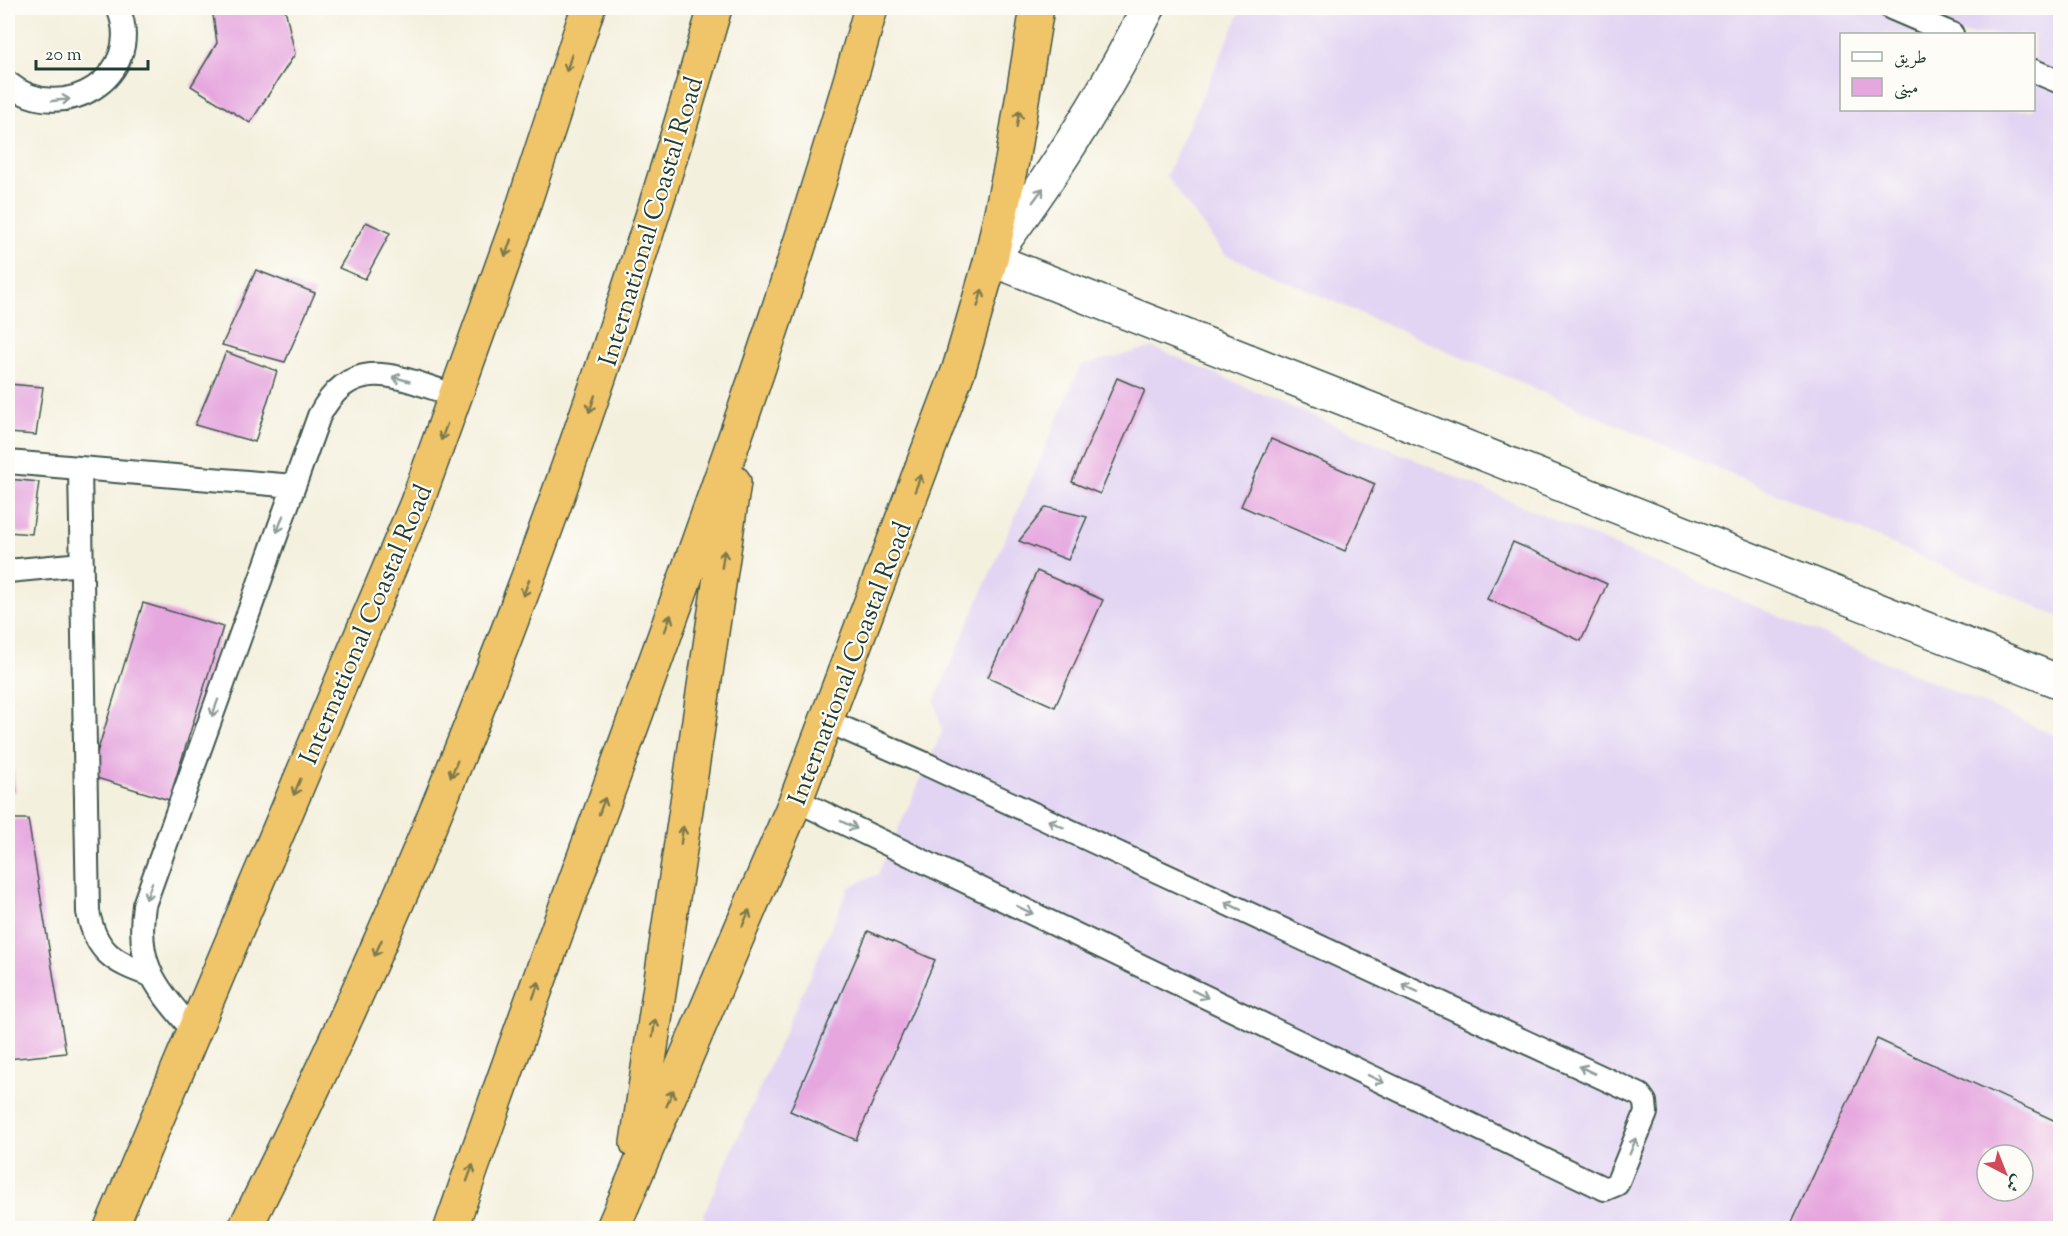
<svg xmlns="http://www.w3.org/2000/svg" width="2068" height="1236" font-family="'Sorts Mill Goudy',Amiri,serif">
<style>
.built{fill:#e2d4f3;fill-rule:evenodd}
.building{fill:#e6a7df;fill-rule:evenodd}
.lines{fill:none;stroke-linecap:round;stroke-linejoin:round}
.service-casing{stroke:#3f584e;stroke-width:26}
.minor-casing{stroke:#3f584e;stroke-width:36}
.tertiary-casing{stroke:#3f584e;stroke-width:36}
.motorway-casing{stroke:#3f584e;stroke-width:36}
.service{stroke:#fff;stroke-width:22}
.minor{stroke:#fff;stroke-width:33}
.tertiary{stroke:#fff;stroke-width:33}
.motorway{stroke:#f0c469;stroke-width:33}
.oneway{stroke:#7d7a4c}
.oneway2{stroke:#8f9e9a}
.labels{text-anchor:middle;stroke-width:4.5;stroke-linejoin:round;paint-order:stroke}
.street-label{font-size:26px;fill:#1f3d34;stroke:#fdfcf7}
</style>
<rect width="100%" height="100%" fill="#fdfcf7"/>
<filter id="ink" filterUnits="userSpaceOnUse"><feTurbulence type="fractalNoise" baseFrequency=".0167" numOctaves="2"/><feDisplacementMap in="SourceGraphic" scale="12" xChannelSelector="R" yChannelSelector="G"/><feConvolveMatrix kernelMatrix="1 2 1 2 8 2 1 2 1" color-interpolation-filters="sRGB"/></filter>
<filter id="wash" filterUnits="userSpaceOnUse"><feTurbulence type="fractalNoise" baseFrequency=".008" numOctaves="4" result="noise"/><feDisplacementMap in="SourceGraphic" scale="24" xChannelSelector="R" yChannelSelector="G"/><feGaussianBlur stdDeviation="1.35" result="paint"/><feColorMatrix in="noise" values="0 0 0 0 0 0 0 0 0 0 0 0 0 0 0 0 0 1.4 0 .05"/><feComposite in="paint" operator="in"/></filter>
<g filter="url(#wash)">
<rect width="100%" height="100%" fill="#f4f0de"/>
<!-- built -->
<path class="built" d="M 1242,8 L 2060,8 L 2060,617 L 1224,254 L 1166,176 ZM 1842,34 L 2034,34 L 2034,110 L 1842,110 Z
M 1153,347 L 2060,737 L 2060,1228 L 710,1228 L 703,1216 L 849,887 L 878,874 L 942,732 L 935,700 L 1081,365 ZM 1987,1155 L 2023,1155 L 2023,1191 L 1987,1191 Z"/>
<g id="blocks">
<!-- building -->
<path class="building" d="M 212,8 L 285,8 L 295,54 L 250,123 L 191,86 L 217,43 Z
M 366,222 L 390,233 L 365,279 L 339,268 Z
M 256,270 L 315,293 L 285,362 L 222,345 Z
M 226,352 L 277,371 L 255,442 L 195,425 Z
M 1117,378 L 1145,390 L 1100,494 L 1072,482 Z
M 8,384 L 43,387 L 36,435 L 8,433 Z
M 1271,439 L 1375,484 L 1345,551 L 1241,506 Z
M 8,479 L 39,482 L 32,534 L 8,532 Z
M 1046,507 L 1087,517 L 1068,560 L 1019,541 Z
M 1513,542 L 1607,584 L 1581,641 L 1487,599 Z
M 1037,571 L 1103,600 L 1055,707 L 988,677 Z
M 143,603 L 223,627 L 169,800 L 90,776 Z
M 8,736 L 16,791 L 8,795 Z
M 8,819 L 28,819 L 66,1053 L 8,1059 Z
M 868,931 L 935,960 L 856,1140 L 790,1111 Z
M 1877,1039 L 2060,1123 L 2060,1228 L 1789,1228 ZM 1987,1155 L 2023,1155 L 2023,1191 L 1987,1191 Z"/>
</g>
</g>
<g filter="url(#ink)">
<use href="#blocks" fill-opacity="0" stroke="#3f584e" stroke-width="1.5"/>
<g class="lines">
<!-- service casing -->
<g class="service-casing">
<path id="service" d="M 1891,8 L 1952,34
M 2034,71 L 2060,82
M 8,83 C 62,128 147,76 118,8
M 8,462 L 294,486
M 80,468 L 88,912 C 96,952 113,962 150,975
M 8,571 L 82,564
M 796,800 L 1605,1189 L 1617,1184 L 1646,1113 L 1645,1102 L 1640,1095 L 928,765 L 827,721
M 194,1032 C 157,987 135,967 144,905 L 319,416 C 354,350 401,379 457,396"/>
</g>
<!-- minor casing -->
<g class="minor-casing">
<path id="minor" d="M 991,259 L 2060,682"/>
</g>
<!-- tertiary casing -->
<g class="tertiary-casing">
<path id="tertiary" d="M 991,259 C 1050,179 1104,97 1148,8"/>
</g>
<!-- motorway casing -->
<g class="motorway-casing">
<path id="motorway" d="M 637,1143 L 734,482
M 111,1228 L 416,505 L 520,216 L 588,8
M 245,1228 C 442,838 594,428 715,8
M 451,1228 C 591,822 755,422 871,8
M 613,1228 L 796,800 L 959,369 L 991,259 L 1012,161 L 1037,8"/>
</g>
<!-- service -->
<use href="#service" class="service"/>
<!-- minor -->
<use href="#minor" class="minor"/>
<!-- tertiary -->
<use href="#tertiary" class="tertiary"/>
<!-- motorway -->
<use href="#motorway" class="motorway"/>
</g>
<!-- one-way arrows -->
<defs><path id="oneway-shaft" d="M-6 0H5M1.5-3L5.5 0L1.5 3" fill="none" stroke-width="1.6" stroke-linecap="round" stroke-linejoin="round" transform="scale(1.5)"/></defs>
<g class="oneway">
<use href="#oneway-shaft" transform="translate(569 63) rotate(108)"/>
<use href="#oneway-shaft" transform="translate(1018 119) rotate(-81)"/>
<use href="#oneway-shaft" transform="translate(508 248) rotate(109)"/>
<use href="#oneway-shaft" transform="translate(980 298) rotate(-74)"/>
<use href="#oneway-shaft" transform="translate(592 404) rotate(109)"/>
<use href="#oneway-shaft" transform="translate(444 432) rotate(110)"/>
<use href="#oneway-shaft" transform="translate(918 483) rotate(-69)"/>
<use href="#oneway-shaft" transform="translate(723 559) rotate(-82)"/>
<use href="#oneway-shaft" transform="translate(526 588) rotate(111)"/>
<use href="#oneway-shaft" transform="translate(668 623) rotate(-70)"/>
<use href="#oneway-shaft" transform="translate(454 769) rotate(112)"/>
<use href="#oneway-shaft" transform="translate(297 787) rotate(113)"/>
<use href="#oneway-shaft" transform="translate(602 806) rotate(-70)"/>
<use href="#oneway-shaft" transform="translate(682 835) rotate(-82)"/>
<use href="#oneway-shaft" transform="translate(746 918) rotate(-67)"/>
<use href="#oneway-shaft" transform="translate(378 948) rotate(114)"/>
<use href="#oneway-shaft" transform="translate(536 990) rotate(-70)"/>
<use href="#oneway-shaft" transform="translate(654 1028) rotate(-82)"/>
<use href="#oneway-shaft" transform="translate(670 1098) rotate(-67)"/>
<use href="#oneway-shaft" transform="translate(470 1173) rotate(-70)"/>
</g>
<g class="oneway2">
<use href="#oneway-shaft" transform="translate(61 100) rotate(-6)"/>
<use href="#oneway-shaft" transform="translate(1038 195) rotate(-54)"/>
<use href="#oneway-shaft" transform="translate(401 379) rotate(-164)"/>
<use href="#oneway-shaft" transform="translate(280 524) rotate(110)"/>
<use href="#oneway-shaft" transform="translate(215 708) rotate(110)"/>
<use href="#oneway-shaft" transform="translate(1056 824) rotate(-155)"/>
<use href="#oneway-shaft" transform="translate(849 825) rotate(26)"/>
<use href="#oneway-shaft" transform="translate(149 891) rotate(110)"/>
<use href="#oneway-shaft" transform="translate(1233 906) rotate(-155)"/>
<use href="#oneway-shaft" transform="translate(1025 910) rotate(26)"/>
<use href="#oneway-shaft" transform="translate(1410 988) rotate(-155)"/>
<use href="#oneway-shaft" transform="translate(1200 994) rotate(26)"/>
<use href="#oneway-shaft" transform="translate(1587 1070) rotate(-155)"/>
<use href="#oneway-shaft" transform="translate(1376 1079) rotate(26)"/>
<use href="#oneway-shaft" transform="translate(1633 1146) rotate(-68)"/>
</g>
</g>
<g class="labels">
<!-- street labels -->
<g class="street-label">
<text transform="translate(650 221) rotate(-73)" y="9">International Coastal Road</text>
<text transform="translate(365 624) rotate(-67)" y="9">International Coastal Road</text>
<text transform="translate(849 663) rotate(-69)" y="9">International Coastal Road</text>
</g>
</g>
<!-- margin -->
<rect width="2068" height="1236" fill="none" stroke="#fdfcf7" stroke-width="30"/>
<!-- legend -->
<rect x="1840" y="33" width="195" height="78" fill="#fdfcf7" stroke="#a4b0a9" stroke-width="1.5"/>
<rect x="1852" y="52" width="30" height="9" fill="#ffffff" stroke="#a4b0a9" stroke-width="1.5"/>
<text x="1894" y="63" font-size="18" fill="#1f3d34">طريق</text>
<rect x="1852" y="78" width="30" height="18" fill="#e6a7df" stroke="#a4b0a9" stroke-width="1.5"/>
<text x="1894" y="93" font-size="18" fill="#1f3d34">مبنى</text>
<!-- north arrow -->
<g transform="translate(2005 1173) rotate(138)"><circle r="28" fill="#fdfcf7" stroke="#a4b0a9" stroke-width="1.5"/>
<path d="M0-4.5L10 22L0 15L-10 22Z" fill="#d1495b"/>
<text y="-9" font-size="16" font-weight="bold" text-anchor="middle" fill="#1f3d34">ش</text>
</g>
<!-- scale -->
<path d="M36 60v9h112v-9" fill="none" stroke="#1f3d34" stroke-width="3"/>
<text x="45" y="60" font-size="18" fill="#1f3d34" stroke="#fdfcf7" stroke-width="4.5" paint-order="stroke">20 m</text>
</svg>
